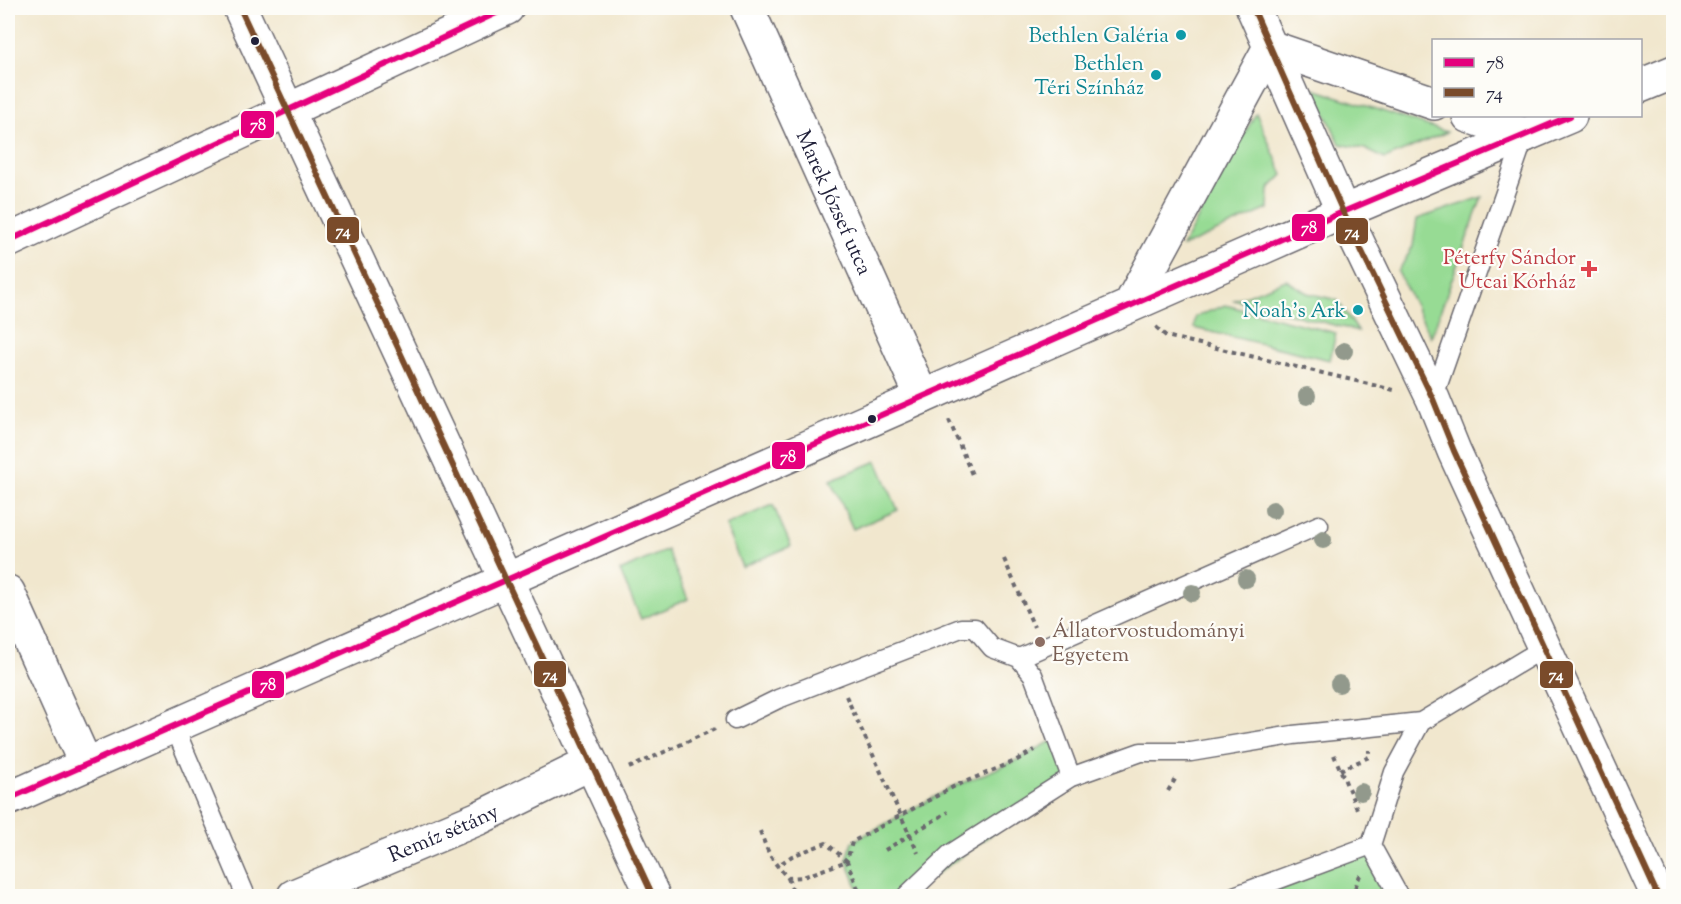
<svg xmlns="http://www.w3.org/2000/svg" width="1681" height="904" font-family="'Sorts Mill Goudy',serif">
<style>
.green{fill:#97db94;stroke:#5c7e68;stroke-width:1.5}
.lines{fill:none;stroke-linecap:round;stroke-linejoin:round}
.service-casing{stroke:#6a676e;stroke-width:21}
.minor-casing{stroke:#6a676e;stroke-width:36}
.path{stroke:#6a676e;stroke-width:4;stroke-dasharray:4.5 4.5;stroke-linecap:butt}
.service{stroke:#fff;stroke-width:18}
.minor{stroke:#fff;stroke-width:33}
.bus-1-casing{stroke:#fdfcf7;stroke-width:10}
.bus-2-casing{stroke:#fdfcf7;stroke-width:10}
.bus-1{stroke:#e5007d;stroke-width:6}
.bus-2{stroke:#7a4b2a;stroke-width:6}
.tree{fill:#92998c}
.culture-dot{fill:#0f9aa8;stroke:#fdfcf7;stroke-width:2}
.bus-dot{fill:#22223b;stroke:#fdfcf7;stroke-width:2}
.health-dot{fill:#e0444e;stroke:#fdfcf7;stroke-width:2}
.education-dot{fill:#8d6e63;stroke:#fdfcf7;stroke-width:2}
.labels{text-anchor:middle;stroke-width:4.5;stroke-linejoin:round;paint-order:stroke}
.culture-label{font-size:21px;fill:#0d838f;stroke:#fdfcf7;text-anchor:end}
.street-label{font-size:21px;fill:#22223b;stroke:#fdfcf7}
.health-label{font-size:21px;fill:#be3a42;stroke:#fdfcf7;text-anchor:end}
.education-label{font-size:21px;fill:#785e54;stroke:#fdfcf7;text-anchor:start}
.line-badge{stroke:#fdfcf7;stroke-width:2}
.badge-label{font-size:16px;text-anchor:middle;font-weight:bold;fill:#fff}
</style>
<rect width="100%" height="100%" fill="#fdfcf7"/>
<filter id="ink" filterUnits="userSpaceOnUse"><feTurbulence type="fractalNoise" baseFrequency=".0167" numOctaves="2"/><feDisplacementMap in="SourceGraphic" scale="12" xChannelSelector="R" yChannelSelector="G"/><feConvolveMatrix kernelMatrix="1 2 1 2 8 2 1 2 1" color-interpolation-filters="sRGB"/></filter>
<filter id="wash" filterUnits="userSpaceOnUse"><feTurbulence type="fractalNoise" baseFrequency=".008" numOctaves="4" result="noise"/><feDisplacementMap in="SourceGraphic" scale="24" xChannelSelector="R" yChannelSelector="G"/><feGaussianBlur stdDeviation="1.35" result="paint"/><feColorMatrix in="noise" values="0 0 0 0 0 0 0 0 0 0 0 0 0 0 0 0 0 1.4 0 .05"/><feComposite in="paint" operator="in"/></filter>
<g filter="url(#wash)">
<rect width="100%" height="100%" fill="#f1e7ce"/>
<!-- green -->
<path class="green" d="M 1314,89 L 1447,132 L 1385,159 L 1365,149 L 1340,144 Z
M 1256,113 L 1283,175 L 1269,189 L 1268,209 L 1182,247 Z
M 1482,197 L 1431,337 L 1398,272 L 1413,246 L 1417,219 Z
M 1286,280 L 1307,293 L 1337,300 L 1358,331 L 1234,300 Z
M 1225,305 L 1336,333 L 1330,360 L 1194,328 L 1195,317 Z
M 877,461 L 898,510 L 853,529 L 831,480 Z
M 773,505 L 791,546 L 742,567 L 725,525 Z
M 667,550 L 688,599 L 641,619 L 620,571 Z
M 1057,738 L 1071,777 L 906,896 L 864,896 L 858,889 L 847,861 L 852,842 L 953,787 L 1015,761 Z
M 1371,845 L 1399,896 L 1234,896 Z"/>
</g>
<g filter="url(#ink)">
<g class="lines">
<!-- service casing -->
<g class="service-casing">
<path id="service" d="M 1433,399 L 1525,135
M 1019,658 L 1319,525
M 735,720 L 778,699 L 961,628 L 975,628 L 992,648 L 1019,658 L 1033,675 L 1071,777
M 174,726 L 246,896
M 906,896 L 950,854 L 1071,777 L 1141,752 L 1191,752 L 1293,735 L 1421,722
M 1234,896 L 1371,845
M 1399,896 L 1371,845 L 1394,772 L 1421,722 L 1544,648"/>
</g>
<!-- minor casing -->
<g class="minor-casing">
<g id="minor">
<path d="M 240,8 L 653,896"/>
<path id="s1" d="M 747,8 L 922,397"/>
<path d="M 1253,8 L 1343,212 L 1433,399 L 1454,451 L 1658,896"/>
<path d="M 1640,86 L 1674,72"/>
<path d="M 1469,116 L 1525,135"/>
<path d="M 8,241 L 507,8"/>
<path d="M 1130,305 L 1270,47 L 1434,103"/>
<path d="M 8,592 L 86,765"/>
<path d="M 8,799 L 1343,212 L 1570,116"/>
<path id="s2" d="M 294,896 L 479,818 L 591,763"/>
</g>
</g>
<!-- path -->
<path class="path" d="M 1156,327 L 1166,336 L 1394,390
M 949,420 L 973,477
M 1004,559 L 1034,627
M 846,696 L 918,853
M 1334,755 L 1357,809
M 629,768 L 715,729
M 1340,770 L 1369,757 L 1369,750
M 1168,791 L 1177,776
M 760,831 C 768,853 771,860 788,878 L 803,877 L 847,861 L 826,843 L 792,856 L 777,866
M 885,850 L 948,812
M 788,878 L 794,894
M 1152,893 L 1153,896
M 864,896 L 858,889 L 847,861 L 852,842 L 953,787 L 1015,761 L 1035,750
M 1352,896 L 1360,875"/>
<!-- service -->
<use href="#service" class="service"/>
<!-- minor -->
<use href="#minor" class="minor"/>
<!-- bus-1 casing -->
<g class="bus-1-casing">
<path id="bus-1" d="M 8,241 L 507,8
M 8,799 L 1343,212 L 1570,116"/>
</g>
<!-- bus-2 casing -->
<g class="bus-2-casing">
<path id="bus-2" d="M 240,8 L 653,896
M 1253,8 L 1343,212 L 1433,399 L 1454,451 L 1658,896"/>
</g>
<!-- bus-1 -->
<use href="#bus-1" class="bus-1"/>
<!-- bus-2 -->
<use href="#bus-2" class="bus-2"/>
</g>
<!-- trees -->
<g class="tree">
<circle cx="1344" cy="351" r="9"/>
<circle cx="1307" cy="396" r="9"/>
<circle cx="1273" cy="510" r="9"/>
<circle cx="1323" cy="540" r="9"/>
<circle cx="1246" cy="579" r="9"/>
<circle cx="1192" cy="593" r="9"/>
<circle cx="1339" cy="684" r="9"/>
<circle cx="1361" cy="792" r="9"/>
</g>
</g>
<!-- markers -->
<g class="culture-dot">
<circle cx="1181" cy="35" r="6"/>
<circle cx="1156" cy="75" r="6"/>
<circle cx="1358" cy="310" r="6"/>
</g>
<g class="bus-dot">
<circle cx="255" cy="41" r="5"/>
<circle cx="872" cy="419" r="5"/>
</g>
<path class="health-dot" d="M1586 260h6v6h6v6h-6v6h-6v-6h-6v-6h6z"/>
<circle class="education-dot" cx="1040" cy="642" r="6"/>
<g class="labels">
<!-- culture labels -->
<g class="culture-label">
<text x="1169" y="42">Bethlen Galéria</text>
<text x="1144" y="70">Bethlen<tspan x="1144" dy="24">Téri Színház</tspan></text>
<text x="1346" y="317">Noah's Ark</text>
</g>
<!-- street labels -->
<g class="street-label">
<text dy="7" stroke="none"><textPath href="#s1" startOffset="213">Marek József utca</textPath></text>
<text dy="7" stroke="none"><textPath href="#s2" startOffset="162">Remíz sétány</textPath></text>
</g>
<!-- health labels -->
<g class="health-label">
<text x="1576" y="264">Péterfy Sándor<tspan x="1576" dy="24">Utcai Kórház</tspan></text>
</g>
<!-- education labels -->
<g class="education-label">
<text x="1052" y="637">Állatorvostudományi<tspan x="1052" dy="24">Egyetem</tspan></text>
</g>
</g>
<g class="line-badge">
<rect x="240" y="110" width="35" height="29" rx="6" fill="#e5007d"/>
<rect x="1291" y="213" width="35" height="29" rx="6" fill="#e5007d"/>
<rect x="326" y="216" width="34" height="28" rx="6" fill="#7a4b2a"/>
<rect x="1335" y="217" width="34" height="28" rx="6" fill="#7a4b2a"/>
<rect x="771" y="441" width="35" height="29" rx="6" fill="#e5007d"/>
<rect x="533" y="660" width="34" height="28" rx="6" fill="#7a4b2a"/>
<rect x="1539" y="660" width="35" height="29" rx="6" fill="#7a4b2a"/>
<rect x="251" y="670" width="34" height="29" rx="6" fill="#e5007d"/>
</g>
<g class="badge-label">
<text x="258" y="130">78</text>
<text x="1309" y="233">78</text>
<text x="343" y="236">74</text>
<text x="1352" y="237">74</text>
<text x="788" y="462">78</text>
<text x="550" y="680">74</text>
<text x="1556" y="680">74</text>
<text x="268" y="690">78</text>
</g>
<!-- margin -->
<rect width="1681" height="904" fill="none" stroke="#fdfcf7" stroke-width="30"/>
<!-- legend -->
<rect x="1432" y="39" width="210" height="78" fill="#fdfcf7" stroke="#a5a5ac" stroke-width="1.5"/>
<rect x="1444" y="58" width="30" height="9" fill="#e5007d" stroke="#a5a5ac" stroke-width="1.5"/>
<text x="1486" y="69" font-size="18" fill="#22223b">78</text>
<rect x="1444" y="88" width="30" height="9" fill="#7a4b2a" stroke="#a5a5ac" stroke-width="1.5"/>
<text x="1486" y="99" font-size="18" fill="#22223b">74</text>
</svg>
